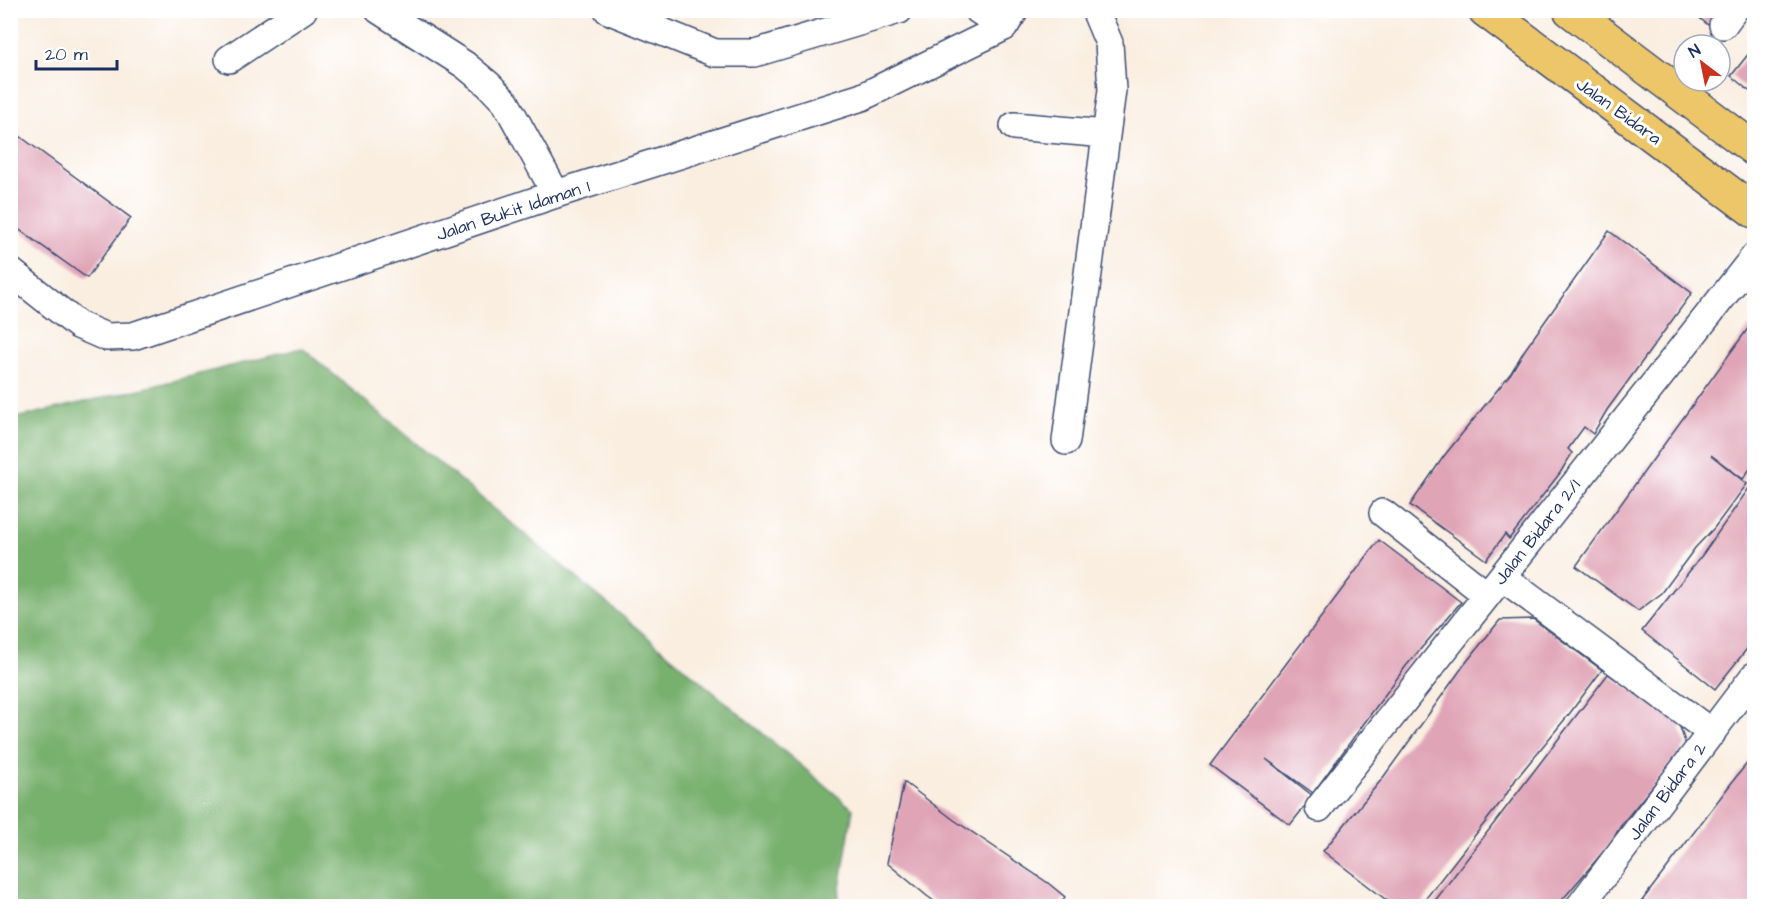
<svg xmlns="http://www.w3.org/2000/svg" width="1765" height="917" font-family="'Architects Daughter',sans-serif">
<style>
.forest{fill:#78b06e;stroke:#4a7066;stroke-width:1.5}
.building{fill:#e0a4b7}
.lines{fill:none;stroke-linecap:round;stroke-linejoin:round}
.minor-casing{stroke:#3c4c72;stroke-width:30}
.major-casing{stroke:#3c4c72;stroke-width:36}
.minor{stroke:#fff;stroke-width:27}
.major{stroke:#ecc669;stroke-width:33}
.labels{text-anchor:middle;stroke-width:6;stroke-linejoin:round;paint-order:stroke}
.street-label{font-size:18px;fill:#1b2f5e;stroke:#fff}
</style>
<rect width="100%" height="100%" fill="#fff"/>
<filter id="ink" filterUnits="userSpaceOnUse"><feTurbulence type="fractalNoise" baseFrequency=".0167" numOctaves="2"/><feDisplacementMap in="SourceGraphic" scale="12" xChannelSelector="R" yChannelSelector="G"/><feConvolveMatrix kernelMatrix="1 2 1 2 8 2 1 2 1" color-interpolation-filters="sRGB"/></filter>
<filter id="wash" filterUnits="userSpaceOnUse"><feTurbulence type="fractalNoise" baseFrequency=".008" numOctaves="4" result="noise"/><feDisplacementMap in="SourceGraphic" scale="24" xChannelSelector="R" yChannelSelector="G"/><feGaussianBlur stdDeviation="1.35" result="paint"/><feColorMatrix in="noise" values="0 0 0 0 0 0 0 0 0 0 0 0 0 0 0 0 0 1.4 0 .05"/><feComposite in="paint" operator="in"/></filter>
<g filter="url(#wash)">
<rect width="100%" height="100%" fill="#faeee1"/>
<!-- forest -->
<path class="forest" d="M 302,348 L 853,809 L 837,906 L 11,906 L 11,419 L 149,387 Z"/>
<g id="blocks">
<!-- building -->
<path class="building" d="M 1690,10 L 1718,10 L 1708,25 Z
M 1754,47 L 1754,95 L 1731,76 Z
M 10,129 L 131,218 L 87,278 L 10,223 Z
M 1609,231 L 1692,293 L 1607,410 L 1593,434 L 1584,427 L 1568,449 L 1572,453 L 1560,473 L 1509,539 L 1505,534 L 1486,560 L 1410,505 L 1444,456 L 1511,373 L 1524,351 Z
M 1754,320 L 1754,463 L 1743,479 L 1711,455 L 1747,484 L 1714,528 L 1695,548 L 1662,593 L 1638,611 L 1576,566 Z
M 1754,481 L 1754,640 L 1715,689 L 1642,631 L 1703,554 Z
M 1379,540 L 1461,602 L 1406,666 L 1313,793 L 1266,759 L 1313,796 L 1290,825 L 1210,765 Z
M 1533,619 L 1602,670 L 1570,713 L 1516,779 L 1504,798 L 1420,906 L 1394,906 L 1323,851 L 1382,779 L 1464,665 L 1500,620 Z
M 1608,674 L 1678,721 L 1686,745 L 1622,824 L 1610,844 L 1557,906 L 1431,906 Z
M 1754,755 L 1754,906 L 1638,906 L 1736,777 Z
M 904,782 L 954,820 L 1048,883 L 1065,897 L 1059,906 L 941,906 L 927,896 L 887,863 Z"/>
</g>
</g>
<g filter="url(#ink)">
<use href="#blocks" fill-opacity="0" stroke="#3c4c72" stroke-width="1.5"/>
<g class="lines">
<!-- minor casing -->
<g class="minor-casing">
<path id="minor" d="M 379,10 L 465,65 L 489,85 L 506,103 L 556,194
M 608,10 L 715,53 L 755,53 L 899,10
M 978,10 L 1004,27
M 1723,25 L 1734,10
M 229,59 L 303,10
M 1014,126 L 1106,134
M 10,271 L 78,325 L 106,337 L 133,336 L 556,194 L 862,97 L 1004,27 L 1015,10
M 1066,441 L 1112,90 L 1109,43 L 1095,10
M 1383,513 L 1487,595
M 1502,577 L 1712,733
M 1319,808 L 1754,257
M 1580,906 L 1754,676"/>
</g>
<!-- major casing -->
<g class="major-casing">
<path id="major" d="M 1485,10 L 1754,211
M 1570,10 L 1754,149"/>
</g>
<!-- minor -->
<use href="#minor" class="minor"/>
<!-- major -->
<use href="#major" class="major"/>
</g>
</g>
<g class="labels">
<!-- street labels -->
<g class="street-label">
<text transform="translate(1619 111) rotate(36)" y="6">Jalan Bidara</text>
<text transform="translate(513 210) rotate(-18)" y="6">Jalan Bukit Idaman 1</text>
<text transform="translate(1537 532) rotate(-52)" y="6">Jalan Bidara 2/1</text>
<text transform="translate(1667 791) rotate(-53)" y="6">Jalan Bidara 2</text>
</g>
</g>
<!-- margin -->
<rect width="1765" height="917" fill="none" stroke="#fff" stroke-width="36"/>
<!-- north arrow -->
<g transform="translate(1702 63) rotate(328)"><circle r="28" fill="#ffffff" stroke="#a4acbf" stroke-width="1.5"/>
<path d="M0-4.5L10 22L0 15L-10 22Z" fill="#c8321e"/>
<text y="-9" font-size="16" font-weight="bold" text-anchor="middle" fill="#1b2f5e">N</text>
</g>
<!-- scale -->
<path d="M36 60v9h81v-9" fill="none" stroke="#1b2f5e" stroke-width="3"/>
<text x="45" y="60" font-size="18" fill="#1b2f5e" stroke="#ffffff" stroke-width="4.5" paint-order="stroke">20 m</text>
</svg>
